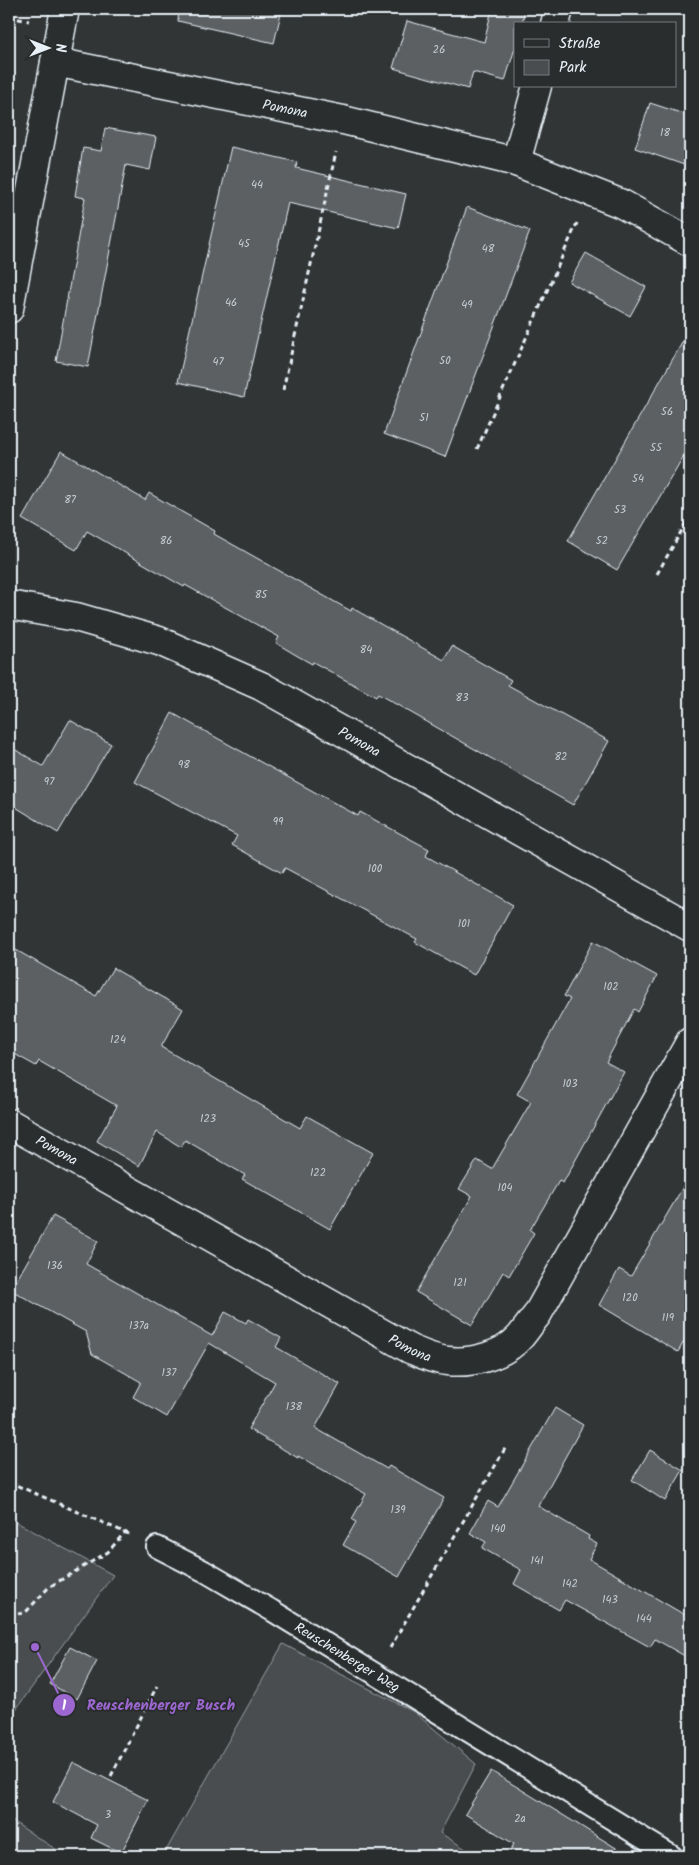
<svg xmlns="http://www.w3.org/2000/svg" width="699" height="1865" font-family="Kalam,sans-serif">
<style>
.green{fill:#494d4f;stroke:#989fa4}
.building{fill:#5c6063;stroke:#e8f1f8}
.lines{fill:none;stroke-linecap:round;stroke-linejoin:round}
.lane-casing{stroke:#e8f1f8;stroke-width:24}
.street-casing{stroke:#e8f1f8;stroke-width:31}
.path{stroke:#e8f1f8;stroke-width:3;stroke-dasharray:5 4;stroke-linecap:butt}
.lane{stroke:#2a2d2e;stroke-width:20}
.street{stroke:#2a2d2e;stroke-width:28}
.labels{text-anchor:middle;stroke-width:4;stroke-linejoin:round;paint-order:stroke}
.number-label{font-size:11px;fill:#c5cdd3}
.street-label{font-size:14px;fill:#e8f1f8;stroke:#2a2d2e}
.leader{fill:none;stroke:#9c67d0;stroke-width:2}
.callout-dot{fill:#9c67d0;stroke:#2a2d2e;stroke-width:2}
.mark-label{font-size:15px;text-anchor:middle;font-weight:bold;fill:#fff}
.callout-label{font-size:15px;text-anchor:middle;font-weight:bold;fill:#9c67d0;stroke:#2a2d2e;stroke-width:4;stroke-linejoin:round;paint-order:stroke}
</style>
<rect width="100%" height="100%" fill="#323536"/>
<filter id="ink" filterUnits="userSpaceOnUse"><feTurbulence type="fractalNoise" baseFrequency=".02" numOctaves="2"/><feDisplacementMap in="SourceGraphic" scale="10" xChannelSelector="R" yChannelSelector="G"/><feConvolveMatrix kernelMatrix="1 2 1 2 8 2 1 2 1" color-interpolation-filters="sRGB"/></filter>
<g filter="url(#ink)">
<!-- green -->
<path class="green" d="M 9,1518 L 113,1575 L 9,1719 Z
M 283,1644 L 414,1712 L 476,1764 L 440,1833 L 477,1856 L 163,1856 Z
M 9,1819 L 66,1856 L 9,1856 Z"/>
<!-- building -->
<path class="building" d="M 179,9 L 282,9 L 274,43 L 178,21 Z
M 492,9 L 525,9 L 522,24 L 515,24 L 515,48 L 505,81 L 473,72 L 468,89 L 393,68 L 407,21 L 484,42 Z
M 650,103 L 690,116 L 690,167 L 635,148 Z
M 105,128 L 156,137 L 150,170 L 126,165 L 88,367 L 56,361 L 85,198 L 75,196 L 83,148 L 101,151 Z
M 231,147 L 297,162 L 296,168 L 406,194 L 398,228 L 288,203 L 244,397 L 178,382 Z
M 467,207 L 530,231 L 445,457 L 384,434 Z
M 586,253 L 646,287 L 630,316 L 569,282 Z
M 690,329 L 690,445 L 617,570 L 568,541 Z
M 61,451 L 145,500 L 149,493 L 215,531 L 214,534 L 351,611 L 352,608 L 444,660 L 452,646 L 511,680 L 508,685 L 609,741 L 573,805 L 378,694 L 376,697 L 313,662 L 312,664 L 296,655 L 276,643 L 279,637 L 185,585 L 184,587 L 87,531 L 76,550 L 22,519 Z
M 172,713 L 358,816 L 360,812 L 429,849 L 426,856 L 513,905 L 474,975 L 415,942 L 417,939 L 285,868 L 282,873 L 232,845 L 237,836 L 135,782 Z
M 70,720 L 111,744 L 58,833 L 9,803 L 9,746 L 43,766 Z
M 593,941 L 657,976 L 638,1012 L 634,1009 L 606,1062 L 624,1072 L 563,1183 L 559,1181 L 530,1230 L 534,1233 L 509,1276 L 503,1272 L 472,1325 L 416,1292 L 472,1196 L 459,1189 L 477,1160 L 492,1169 L 531,1102 L 517,1094 L 570,999 L 564,996 Z
M 9,946 L 96,996 L 113,968 L 183,1009 L 161,1047 L 300,1128 L 307,1116 L 373,1153 L 330,1229 L 242,1179 L 245,1175 L 185,1140 L 181,1147 L 157,1132 L 139,1166 L 97,1141 L 117,1106 L 39,1061 L 36,1066 L 9,1051 Z
M 690,1175 L 690,1331 L 678,1352 L 599,1305 L 619,1269 L 631,1276 Z
M 53,1216 L 98,1241 L 86,1264 L 212,1336 L 225,1312 L 246,1323 L 248,1319 L 281,1338 L 276,1347 L 340,1384 L 315,1428 L 387,1469 L 389,1466 L 444,1498 L 399,1577 L 343,1545 L 356,1522 L 352,1519 L 366,1494 L 298,1456 L 298,1458 L 248,1429 L 275,1382 L 209,1343 L 167,1417 L 133,1397 L 141,1382 L 92,1354 L 86,1332 L 11,1290 Z
M 555,1408 L 583,1425 L 538,1506 L 589,1536 L 588,1539 L 597,1544 L 589,1559 L 690,1618 L 690,1659 L 655,1639 L 650,1647 L 565,1600 L 559,1610 L 514,1584 L 521,1570 L 482,1548 L 486,1542 L 470,1533 L 488,1501 L 498,1507 Z
M 650,1450 L 683,1470 L 665,1501 L 632,1480 Z
M 70,1647 L 97,1661 L 77,1699 L 50,1684 Z
M 73,1762 L 148,1800 L 121,1853 L 91,1838 L 97,1825 L 53,1802 Z
M 491,1771 L 579,1825 L 629,1856 L 507,1856 L 514,1844 L 465,1814 Z"/>
<g class="lines">
<!-- lane casing -->
<g class="lane-casing">
<g id="lane">
<path id="s1" d="M 157,1547 L 204,1571 L 271,1610 L 672,1856"/>
</g>
</g>
<!-- street casing -->
<g class="street-casing">
<g id="street">
<path d="M 555,24 L 559,9"/>
<path d="M 55,62 L 65,9"/>
<path d="M 516,162 L 537,86"/>
<path id="s2" d="M 9,309 L 55,62 L 343,120 L 516,162 L 622,204 L 690,242"/>
<path id="s3" d="M 9,605 L 76,617 L 159,641 L 261,686 L 690,927"/>
<path id="s4" d="M 9,1123 L 410,1349 C 422,1354 434,1360 448,1361 C 472,1364 504,1355 520,1337 C 526,1330 531,1322 537,1315 L 690,1042"/>
</g>
</g>
<!-- path -->
<path class="path" d="M 9,17 L 29,21
M 283,390 L 336,152
M 477,449 L 577,223
M 657,574 L 690,516
M 9,1482 L 131,1535
M 9,1615 L 25,1613 L 49,1587 L 108,1552 L 125,1532
M 390,1648 L 506,1447
M 111,1776 L 157,1686"/>
<!-- lane -->
<use href="#lane" class="lane"/>
<!-- street -->
<use href="#street" class="street"/>
</g>
</g>
<g class="labels">
<!-- number labels -->
<g class="number-label">
<text x="439" y="53">26</text>
<text x="665" y="136">18</text>
<text x="257" y="188">44</text>
<text x="244" y="247">45</text>
<text x="488" y="252">48</text>
<text x="231" y="306">46</text>
<text x="467" y="308">49</text>
<text x="445" y="364">50</text>
<text x="218" y="365">47</text>
<text x="667" y="415">56</text>
<text x="424" y="421">51</text>
<text x="656" y="451">55</text>
<text x="638" y="482">54</text>
<text x="70" y="503">87</text>
<text x="620" y="513">53</text>
<text x="166" y="544">86</text>
<text x="602" y="544">52</text>
<text x="261" y="598">85</text>
<text x="366" y="653">84</text>
<text x="462" y="701">83</text>
<text x="561" y="760">82</text>
<text x="184" y="768">98</text>
<text x="49" y="785">97</text>
<text x="278" y="825">99</text>
<text x="375" y="872">100</text>
<text x="464" y="927">101</text>
<text x="611" y="990">102</text>
<text x="118" y="1043">124</text>
<text x="570" y="1087">103</text>
<text x="208" y="1122">123</text>
<text x="318" y="1176">122</text>
<text x="505" y="1191">104</text>
<text x="55" y="1269">136</text>
<text x="460" y="1286">121</text>
<text x="630" y="1301">120</text>
<text x="668" y="1321">119</text>
<text x="139" y="1329">137a</text>
<text x="169" y="1376">137</text>
<text x="294" y="1410">138</text>
<text x="398" y="1513">139</text>
<text x="498" y="1532">140</text>
<text x="537" y="1564">141</text>
<text x="570" y="1587">142</text>
<text x="610" y="1603">143</text>
<text x="644" y="1622">144</text>
<text x="108" y="1818">3</text>
<text x="520" y="1822">2a</text>
</g>
<!-- street labels -->
<g class="street-label">
<text dy="5" stroke="none"><textPath href="#s2" startOffset="486">Pomona</textPath></text>
<text dy="5" stroke="none"><textPath href="#s3" startOffset="379">Pomona</textPath></text>
<text dy="5" stroke="none"><textPath href="#s4" startOffset="55">Pomona</textPath></text>
<text dy="5" stroke="none"><textPath href="#s4" startOffset="460">Pomona</textPath></text>
<text dy="5" stroke="none"><textPath href="#s1" startOffset="220">Reuschenberger Weg</textPath></text>
</g>
</g>
<!-- callouts -->
<path class="leader" d="M35 1647L64 1705"/>
<g class="callout-dot">
<circle cx="35" cy="1647" r="5"/>
<circle cx="64" cy="1705" r="12"/>
</g>
<g class="mark-label">
<text x="64" y="1710">1</text>
</g>
<g class="callout-label">
<text x="161" y="1710">Reuschenberger Busch</text>
</g>
<!-- margin -->
<rect width="699" height="1865" fill="none" stroke="#2a2d2e" stroke-width="30"/>
<rect x="15" y="15" width="669" height="1835" fill="none" stroke="#e8f1f8" stroke-width="2" filter="url(#ink)"/>
<!-- legend -->
<rect x="514" y="22" width="162" height="65" fill="#2a2d2e" stroke="#767b7f"/>
<rect x="524" y="39" width="25" height="8" fill="#2a2d2e" stroke="#767b7f"/>
<text x="559" y="48" font-size="15" fill="#e8f1f8">Straße</text>
<rect x="524" y="60" width="25" height="15" fill="#494d4f" stroke="#767b7f"/>
<text x="559" y="72" font-size="15" fill="#e8f1f8">Park</text>
<!-- north arrow -->
<g transform="translate(48 48) rotate(90)" stroke="#2a2d2e" stroke-width="4" paint-order="stroke">
<path d="M0-4L9 19L0 12L-9 19Z" fill="#e8f1f8"/>
<text y="-8" font-size="14" font-weight="bold" text-anchor="middle" fill="#e8f1f8">N</text>
</g>
</svg>
